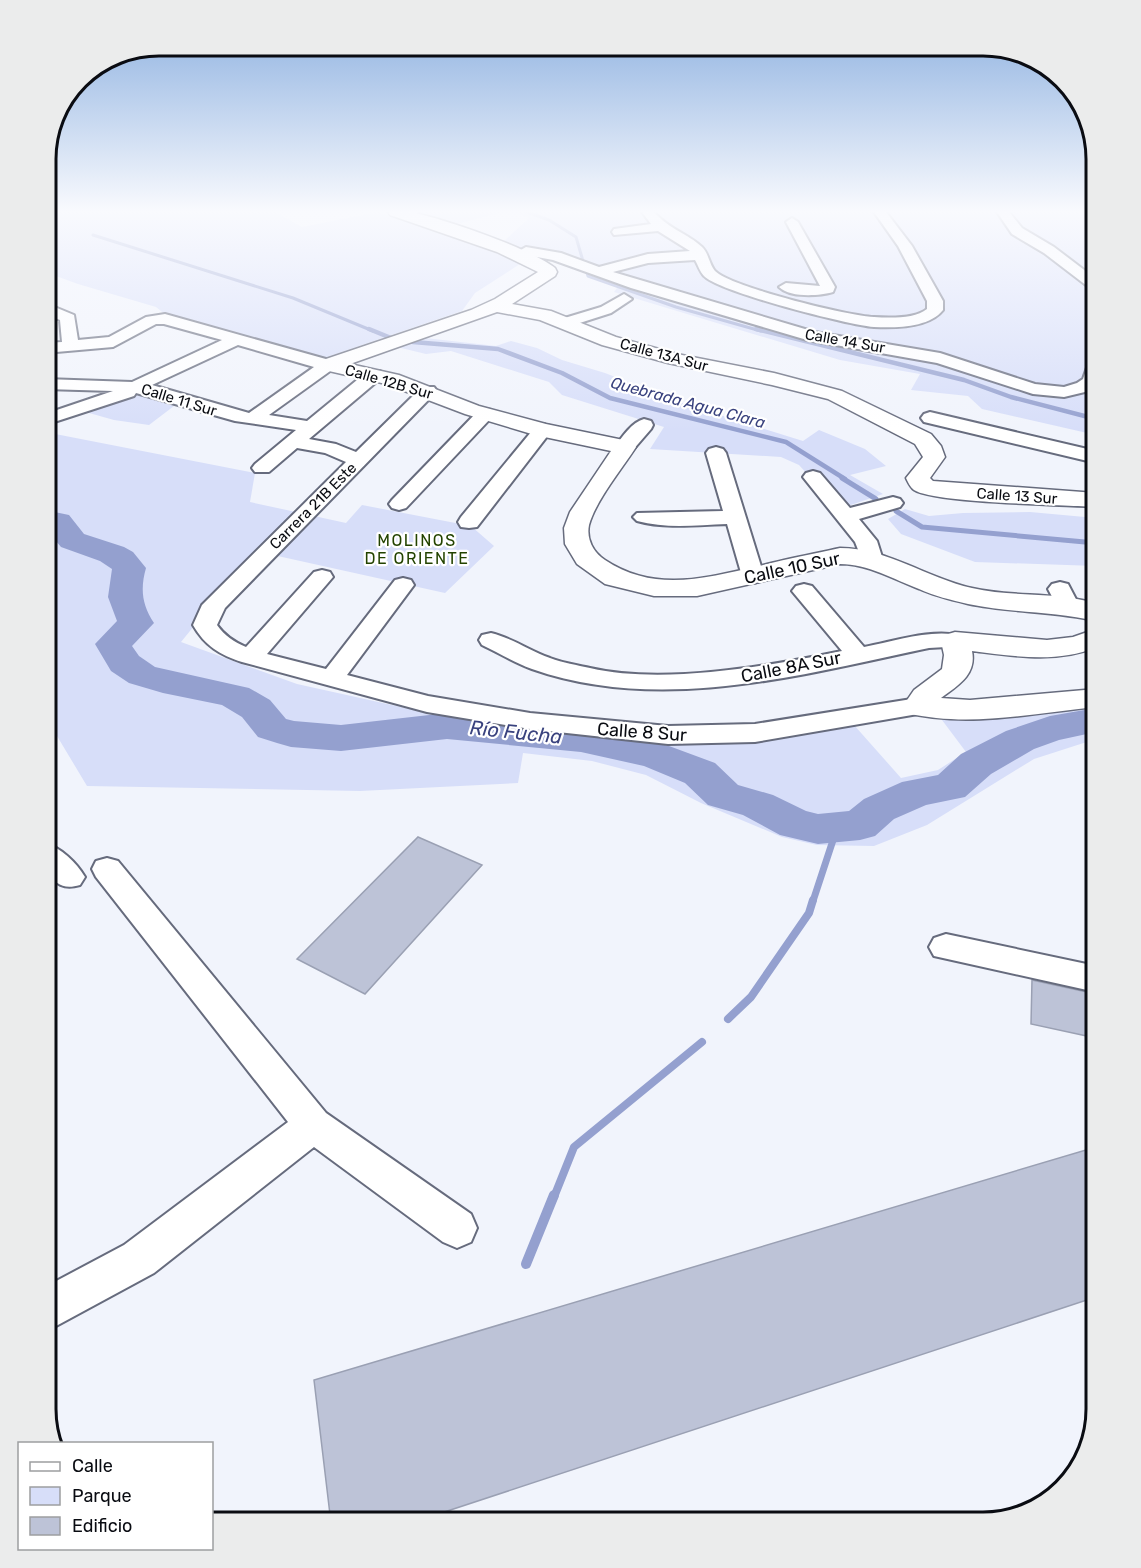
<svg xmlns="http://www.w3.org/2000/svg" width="1141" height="1568" font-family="Rubik,sans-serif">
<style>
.green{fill:#d7def9}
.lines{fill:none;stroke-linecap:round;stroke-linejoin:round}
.stream-far5{stroke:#94a0cf;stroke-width:3}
.stream-far4{stroke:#94a0cf;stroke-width:4.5}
.stream-far3{stroke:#94a0cf;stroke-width:5}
.stream-far2{stroke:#94a0cf;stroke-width:7}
.stream-far1{stroke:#94a0cf;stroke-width:8}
.stream{stroke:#94a0cf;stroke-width:10}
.river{fill:#94a0cf;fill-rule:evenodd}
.building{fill:#bdc3d7;stroke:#9aa0b3;stroke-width:1.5}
.minor-casing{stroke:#666b7d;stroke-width:4}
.tertiary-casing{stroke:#666b7d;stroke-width:3}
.minor{fill:#fff;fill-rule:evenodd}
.tertiary{fill:#fff;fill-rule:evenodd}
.labels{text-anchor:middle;stroke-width:4.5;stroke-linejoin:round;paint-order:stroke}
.far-street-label{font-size:15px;fill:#0a0c12;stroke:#fff}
.far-water-label{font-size:16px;font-style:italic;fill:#39427e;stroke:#fff}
.far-neighbourhood-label{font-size:16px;letter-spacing:1.5px;fill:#234300;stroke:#fff}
.street-label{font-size:18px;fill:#0a0c12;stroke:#fff}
.water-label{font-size:20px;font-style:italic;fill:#39427e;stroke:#fff}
.rim{fill:none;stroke:#0a0c12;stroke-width:3}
</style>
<rect width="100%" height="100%" fill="#f1f4fc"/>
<!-- green -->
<path class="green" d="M 45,212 L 275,212 L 302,227 L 378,212 L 523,262 L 475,293 L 462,311 L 324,358 L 167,316 L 156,307 L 78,284 L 45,272 Z
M 419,212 L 503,212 L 457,224 Z
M 515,212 L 1096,212 L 1096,267 L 1091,274 L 1096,278 L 1096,296 L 1087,301 L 1090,307 L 1096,310 L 1096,435 L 982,409 L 968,396 L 911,390 L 920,374 L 840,360 L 614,292 L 620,284 L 502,243 L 529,218 Z
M 425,338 L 496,346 L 511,341 L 537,348 L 562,360 L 605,373 L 685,404 L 803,441 L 819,430 L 865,449 L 886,466 L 850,475 L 883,494 L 839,509 L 799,465 L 781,457 L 650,449 L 664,427 L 562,395 L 549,382 L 451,351 L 426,354 L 397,347 Z
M 134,394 L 174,406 L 149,425 L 114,420 L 82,411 Z
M 45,432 L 255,473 L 250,502 L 346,523 L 362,505 L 471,526 L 494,546 L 445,593 L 255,551 L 181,642 L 297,684 L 428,713 L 662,744 L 766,739 L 854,725 L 901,778 L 938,770 L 966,752 L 939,716 L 1096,706 L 1096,739 L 1034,759 L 927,825 L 874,846 L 817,845 L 782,837 L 701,803 L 646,775 L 592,761 L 523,753 L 518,783 L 360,791 L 87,786 L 45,716 L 45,595 L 55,589 L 45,586 Z
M 905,509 L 929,516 L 963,513 L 1030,512 L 1096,518 L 1096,566 L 975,562 L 901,534 L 888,519 Z"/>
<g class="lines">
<!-- stream-far5 -->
<path class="stream-far5" d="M 527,212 L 549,220 L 576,237 L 583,261
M 93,235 L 293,298 L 373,331
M 586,270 L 588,276 L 676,307 L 761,331"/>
<!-- stream-far4 -->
<path class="stream-far4" d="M 369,329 L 391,338
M 756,329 L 964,380 L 1011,397 L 1096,419
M 413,342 L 498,349 L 562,373 L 610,398 L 786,442 L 845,479"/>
<!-- stream-far3 -->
<path class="stream-far3" d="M 842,478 L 876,499
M 896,511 L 922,527 L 1096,543"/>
<!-- stream-far2 -->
<path class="stream-far2" d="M 813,901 L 837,828"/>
<!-- stream-far1 -->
<path class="stream-far1" d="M 728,1019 L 751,997 L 809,913 L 813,900
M 554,1197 L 574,1147 L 702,1042"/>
<!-- stream -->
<path class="stream" d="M 526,1264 L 554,1195"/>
<!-- river -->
<path class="river" d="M 45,510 L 69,515 L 84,534 L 124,547 L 133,552 L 146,568 C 140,589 142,605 154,623 L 132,646 L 139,656 L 155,667 L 249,688 L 270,700 L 286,719 L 294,721 L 341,725 L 447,713 L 581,726 L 669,746 L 715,763 L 738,785 L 773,795 L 806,811 L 818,814 L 849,811 L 864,799 L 902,782 L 938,775 L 961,754 L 1006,731 L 1050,716 L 1096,708 L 1096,732 L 1059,740 L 1034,749 L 991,774 L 965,797 L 926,805 L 894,819 L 875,836 L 860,840 L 818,844 L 780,835 L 743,815 L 708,805 L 685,783 L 644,766 L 581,752 L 447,739 L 341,751 L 291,747 L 277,743 L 258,737 L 242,717 L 222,705 L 163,693 L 129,683 L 111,671 L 95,644 L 117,621 L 108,597 L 112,569 L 100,561 L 61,547 L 45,528 Z"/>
</g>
<!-- building -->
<path class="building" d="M 418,837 L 482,865 L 365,994 L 297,959 Z
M 1032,980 L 1096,994 L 1096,1038 L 1031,1024 Z
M 1096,1147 L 1096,1297 L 411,1523 L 331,1523 L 314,1380 Z"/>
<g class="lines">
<!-- minor casing -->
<g class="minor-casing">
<path id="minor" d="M 405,212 L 418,212 L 412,216 Z
M 642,212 L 654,212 C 670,230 687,233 702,247 C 709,254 709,264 715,271 C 731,287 848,316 874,317 C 890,318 915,319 927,309 L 927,301 L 898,246 L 874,212 L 886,212 L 912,246 L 943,301 L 943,310 C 929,328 895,328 874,327 C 849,325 719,292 704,276 C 700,272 698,265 695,260 L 648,263 L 613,272 L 815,332 L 940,353 L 1035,384 L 1064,387 L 1077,383 L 1083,379 L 1090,359 L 1096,358 L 1096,386 L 1089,391 L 1064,397 L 1033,394 L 937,363 L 807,340 L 631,288 L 553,260 L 521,254 L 519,251 L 526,247 L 561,253 L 599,267 L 648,254 L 690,251 L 658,231 L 614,235 L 612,232 L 614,229 L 651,224 Z
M 997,212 L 1009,212 L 1022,228 L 1054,247 L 1096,279 L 1096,290 L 1091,289 L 1044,253 L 1012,234 Z
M 792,218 L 798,222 L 835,287 L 833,292 C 819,296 790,298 779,287 L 786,283 L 820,286 L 786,222 Z
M 624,294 L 632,299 L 611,313 L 564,328 L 556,323 L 558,320 L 601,307 Z
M 45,303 L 74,315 L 78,340 L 109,337 L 146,317 L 165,314 L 333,361 L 335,365 L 333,369 L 269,415 L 307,421 L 368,371 L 380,371 L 383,375 L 380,379 L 309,439 L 336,444 L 356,452 L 422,387 L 434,387 L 437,391 L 225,608 L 217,625 C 225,636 234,642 246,647 L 314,572 L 322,570 L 330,572 L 333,577 L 267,654 L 326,669 L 395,580 L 403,578 L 411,580 L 414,585 L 347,675 L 428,696 L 530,713 L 668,726 L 755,724 L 918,698 L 927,700 L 931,706 L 927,712 L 918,714 L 755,742 L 668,744 L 530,729 L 427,712 L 242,662 C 220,655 205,646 193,625 L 202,605 L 346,462 L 325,453 L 297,448 L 269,472 L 255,472 L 252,468 L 255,464 L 296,430 L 235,421 L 136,393 L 134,396 L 45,425 L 45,414 L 113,391 L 45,389 L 45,379 L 132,382 L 222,340 L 164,324 L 156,324 L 113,347 L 45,353 L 45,343 L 62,342 L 60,320 L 45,314 ZM 238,345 L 314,367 L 249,413 L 152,385 Z
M 485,409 L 491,410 L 494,414 L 491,418 L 406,508 L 399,510 L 392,508 L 389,504 L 392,500 L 479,410 Z
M 930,412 L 1096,451 L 1096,463 L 924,422 L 921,418 L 924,414 Z
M 644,419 L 651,421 L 653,425 L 651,429 L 632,451 L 618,451 L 615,447 C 622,437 632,422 644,419 Z
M 543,424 L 550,426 L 552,430 L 477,527 L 469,528 L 461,527 L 458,522 L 461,517 L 536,426 Z
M 716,447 L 723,449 L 726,453 L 764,576 L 761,581 L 753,583 L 745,581 L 742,576 L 727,524 C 697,525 666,529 637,521 L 633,517 L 637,513 L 723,511 L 706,453 L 709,449 Z
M 813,471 L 820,473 L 850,508 L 893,497 L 900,499 L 903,503 L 900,507 L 859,519 L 877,541 L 883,560 L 880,565 L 872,567 L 864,565 L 855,542 L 803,477 L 806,473 Z
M 1060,582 L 1068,584 L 1080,607 L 1076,612 L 1068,614 L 1060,612 L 1048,589 L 1052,584 Z
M 804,584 L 812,586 L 864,647 C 896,641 931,628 964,636 L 967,641 L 964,646 L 929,648 C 801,675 660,714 532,669 C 515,663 499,653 482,645 L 479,640 L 482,635 L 491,633 C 512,638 530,651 550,658 C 563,663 577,665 590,668 C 663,685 769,666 842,651 L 792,591 L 796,586 Z
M 45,843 C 61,848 76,862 85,877 L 80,885 C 63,890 57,884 45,872 Z
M 107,858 L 118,861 L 326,1113 L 471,1214 L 477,1228 L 471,1242 L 457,1248 L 443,1242 L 314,1147 L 154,1273 L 45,1332 L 45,1287 L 124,1245 L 288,1122 L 96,877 L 92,869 L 96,861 Z
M 946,934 L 1096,966 L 1096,992 L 934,956 L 929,947 L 934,938 Z"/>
</g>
<!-- tertiary casing -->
<g class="tertiary-casing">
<path id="tertiary" d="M 388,212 C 395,211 404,211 411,212 C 444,219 530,248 555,268 L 557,272 L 555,276 L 512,304 L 551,311 L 616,337 L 677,354 L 774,373 L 842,391 L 931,434 L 941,446 L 945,457 L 930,478 L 933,481 L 1096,493 L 1096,507 C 1065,505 933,503 914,490 C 910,487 908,482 906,478 L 923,457 L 915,444 L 828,399 L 772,385 L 668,363 L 602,345 L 540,320 L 497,312 L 350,364 L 399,375 L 479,406 L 546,424 L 633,442 L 636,447 C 622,469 596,500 589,525 C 586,540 594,553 605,560 C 655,593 705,578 759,566 C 786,559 813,554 840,548 C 887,548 927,578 972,588 C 1010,597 1050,592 1087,601 L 1096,604 L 1096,621 C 1054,611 1010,613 968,604 C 951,600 934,596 919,589 C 893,579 868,564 840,564 L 697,596 L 654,596 L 605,584 L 577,564 L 565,544 L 564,528 L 570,512 L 611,451 L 535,435 L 465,414 L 386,384 L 320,369 L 317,365 L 320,361 L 471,310 L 495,299 L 538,272 L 497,252 L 390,215 Z
M 1096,629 L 1096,647 C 1058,664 1012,656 972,651 C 977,675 957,686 941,698 L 970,700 L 1096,689 L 1096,707 C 1035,713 968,728 907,713 L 903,706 L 914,690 L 942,669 L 944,655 L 941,641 L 945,635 L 955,632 L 1047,640 L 1073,637 Z"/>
</g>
<!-- minor -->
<use href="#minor" class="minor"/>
<!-- tertiary -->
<use href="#tertiary" class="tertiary"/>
</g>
<!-- sky -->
<linearGradient id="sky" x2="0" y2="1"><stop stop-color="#86acde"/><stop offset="0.49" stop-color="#f9fafe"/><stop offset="1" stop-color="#f9fafe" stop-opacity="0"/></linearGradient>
<rect width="1141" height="431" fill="url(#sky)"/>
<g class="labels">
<!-- far-street labels -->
<g class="far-street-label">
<text transform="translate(845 341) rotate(10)" y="5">Calle 14 Sur</text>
<text transform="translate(664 355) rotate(15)" y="5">Calle 13A Sur</text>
<text transform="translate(389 382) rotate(16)" y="5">Calle 12B Sur</text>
<text transform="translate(179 400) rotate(17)" y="5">Calle 11 Sur</text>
<text transform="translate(1017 496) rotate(4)" y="5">Calle 13 Sur</text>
<text transform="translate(313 506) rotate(-45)" y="5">Carrera 21B Este</text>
</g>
<!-- far-water labels -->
<g class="far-water-label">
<text transform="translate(688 402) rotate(15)" y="6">Quebrada Agua Clara</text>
</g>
<!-- far-neighbourhood labels -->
<g class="far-neighbourhood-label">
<text x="417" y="546">MOLINOS<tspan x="417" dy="18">DE ORIENTE</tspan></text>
</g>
<!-- street labels -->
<g class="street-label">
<text transform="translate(792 568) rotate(-12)" y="6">Calle 10 Sur</text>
<text transform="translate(791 667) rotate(-11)" y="6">Calle 8A Sur</text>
<text transform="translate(642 732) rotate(4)" y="6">Calle 8 Sur</text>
</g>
<!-- water labels -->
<g class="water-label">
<text transform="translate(516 732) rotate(6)" y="7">Río Fucha</text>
</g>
</g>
<!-- crop -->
<path d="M0 0H1141V1568H0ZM159 56H983A103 103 0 0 1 1086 159V1409A103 103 0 0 1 983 1512H159A103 103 0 0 1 56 1409V159A103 103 0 0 1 159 56Z" fill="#ebecec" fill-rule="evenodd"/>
<path class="rim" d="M159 56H983A103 103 0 0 1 1086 159V1409A103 103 0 0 1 983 1512H159A103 103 0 0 1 56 1409V159A103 103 0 0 1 159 56Z"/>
<!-- legend -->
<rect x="18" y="1442" width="195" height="108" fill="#ffffff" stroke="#9d9ea0" stroke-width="1.5"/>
<rect x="30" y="1462" width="30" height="9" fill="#ffffff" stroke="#9d9ea0" stroke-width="1.5"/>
<text x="72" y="1472" font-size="18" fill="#0a0c12">Calle</text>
<rect x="30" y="1487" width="30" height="18" fill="#d7def9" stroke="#9d9ea0" stroke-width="1.5"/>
<text x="72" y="1502" font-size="18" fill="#0a0c12">Parque</text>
<rect x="30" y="1517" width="30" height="18" fill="#bdc3d7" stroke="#9d9ea0" stroke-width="1.5"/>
<text x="72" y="1532" font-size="18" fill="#0a0c12">Edificio</text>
</svg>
